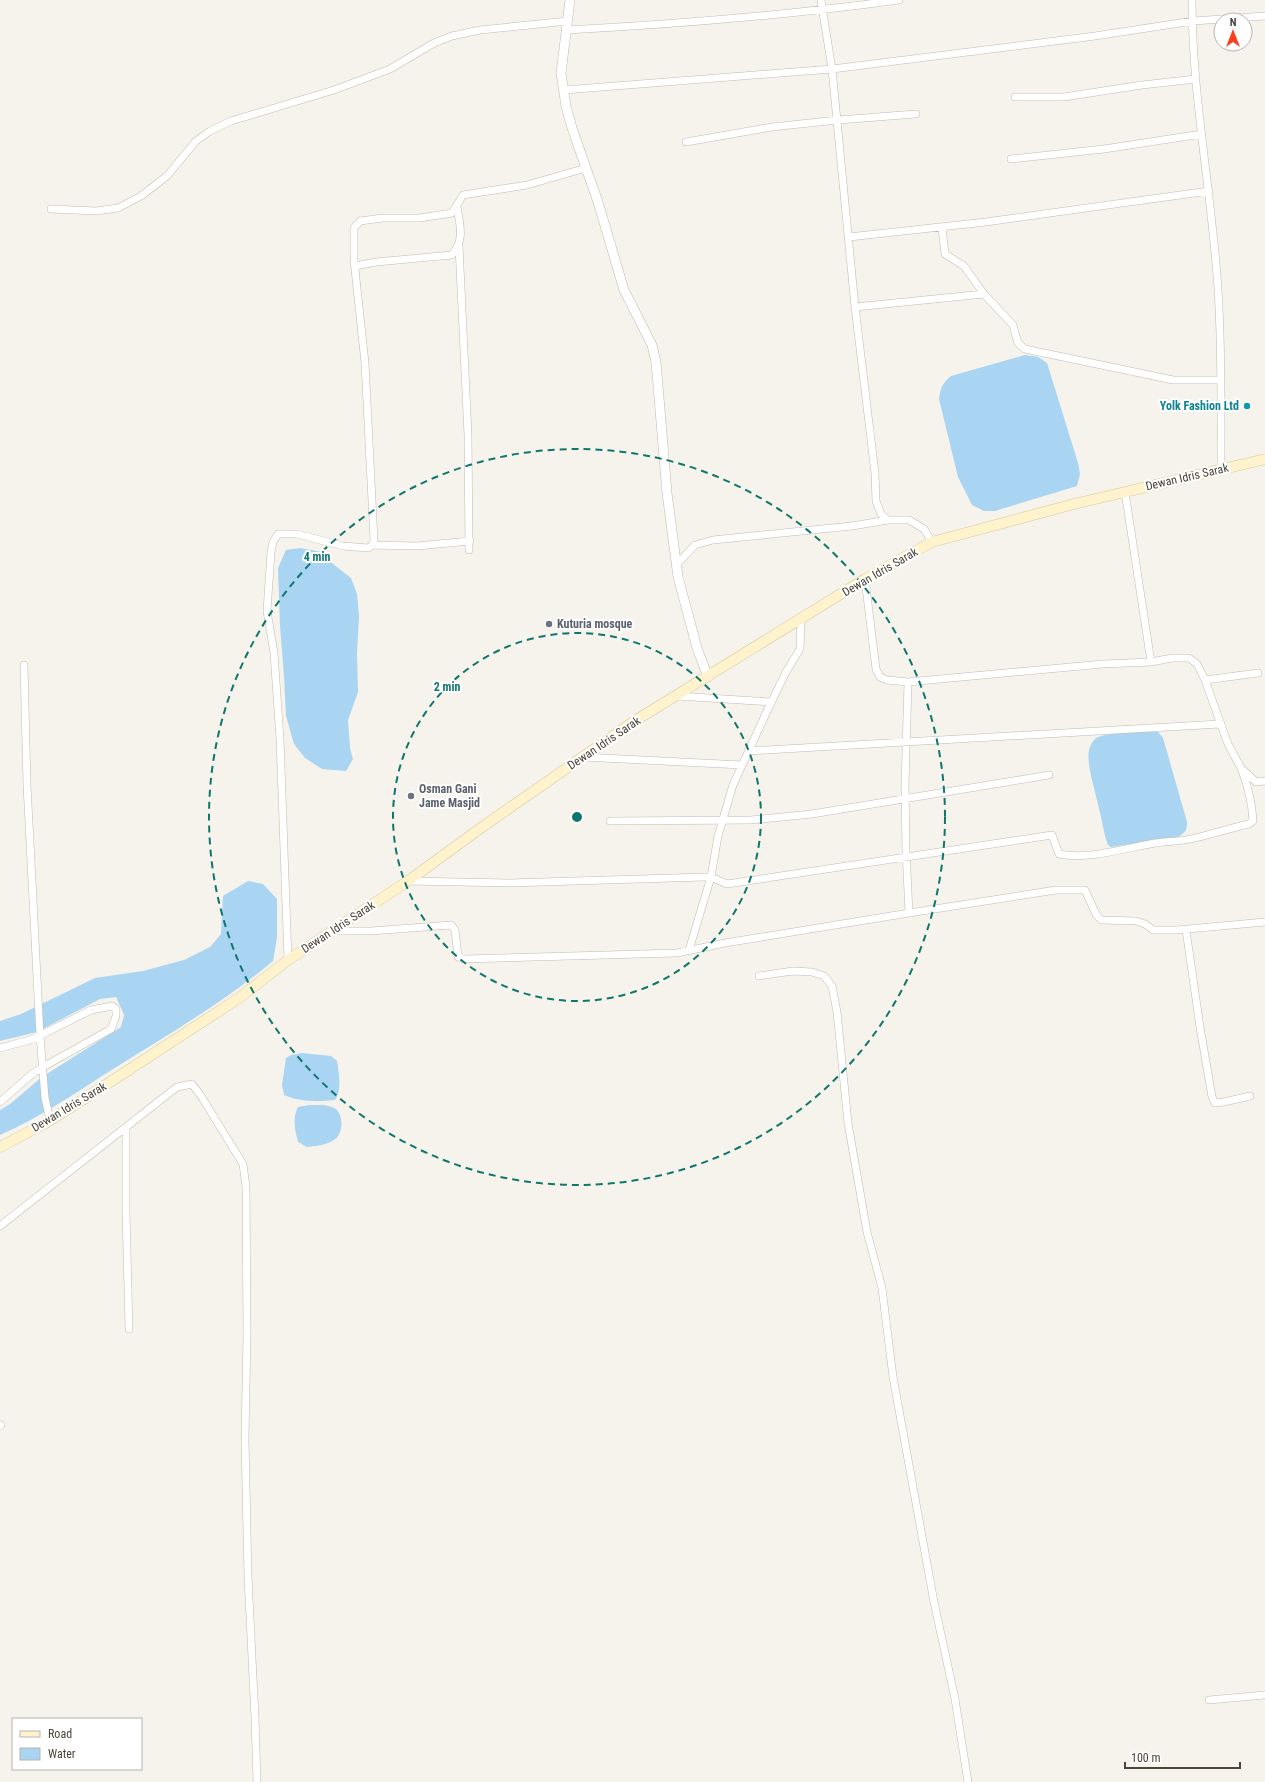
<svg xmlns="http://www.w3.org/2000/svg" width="1265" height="1782" font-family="'Roboto Condensed',sans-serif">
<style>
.water{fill:#a9d4f2}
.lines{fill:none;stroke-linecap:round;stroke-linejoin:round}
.minor-casing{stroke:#c2bbae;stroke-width:8}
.tertiary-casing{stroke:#c2bbae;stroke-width:10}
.secondary-casing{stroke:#d6c79b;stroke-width:11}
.minor{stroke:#fff;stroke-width:7}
.tertiary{stroke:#fff;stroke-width:9}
.secondary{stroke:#fff3cd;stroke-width:10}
.ring{fill:none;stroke:#0f766e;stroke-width:2;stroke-dasharray:7 5}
.culture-dot{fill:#0f9aa8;stroke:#fff;stroke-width:1.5}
.worship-dot{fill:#6b7280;stroke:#fff;stroke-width:1.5}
.labels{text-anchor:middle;stroke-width:4;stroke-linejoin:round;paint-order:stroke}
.culture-label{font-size:12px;font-weight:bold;fill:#0d838f;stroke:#fff;text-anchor:end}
.street-label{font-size:12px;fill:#4b4439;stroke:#fff}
.worship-label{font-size:12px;font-weight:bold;fill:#5b616d;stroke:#fff;text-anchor:start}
.centre{fill:#0f766e;stroke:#fff;stroke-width:2}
.ring-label{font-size:12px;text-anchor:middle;font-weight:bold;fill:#0f766e;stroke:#fff;stroke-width:4;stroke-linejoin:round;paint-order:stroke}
</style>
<rect width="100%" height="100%" fill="#f6f3ec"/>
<!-- water -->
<path class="water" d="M 1025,355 L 1038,357 L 1047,363 L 1078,463 L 1080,474 L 1077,486 L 995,511 L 984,511 L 972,505 L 958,477 L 939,399 C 940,389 943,382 951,376 Z
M 300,548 L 322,552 L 333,564 L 351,578 L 357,594 L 359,616 L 357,653 L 358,692 L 348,720 L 350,748 L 353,759 L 346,771 L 322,769 L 305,758 L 294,744 L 286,716 L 284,676 L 280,626 L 278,568 L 286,550 Z
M 1152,731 L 1158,732 L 1163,738 L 1187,822 C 1187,830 1185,833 1178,837 L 1111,847 L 1108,845 C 1104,835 1103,824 1100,813 C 1097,796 1086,766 1089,750 C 1090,746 1092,742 1095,739 C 1103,732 1140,732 1152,731 Z
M 248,881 L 263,884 L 277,899 L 277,937 L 273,961 C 225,1001 171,1033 118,1066 C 79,1090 42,1117 0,1135 L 0,1110 L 10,1104 L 42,1077 L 121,1027 L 124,1015 L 116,997 L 100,999 L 37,1032 L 0,1041 L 0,1021 L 21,1014 L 95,978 L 143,971 L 184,960 L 210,947 L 221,934 L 223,896 Z
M 302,1053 L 331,1056 L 337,1061 C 339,1073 342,1090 335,1100 C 318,1102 300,1102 284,1095 L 282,1085 L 286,1058 L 291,1055 Z
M 309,1105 C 317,1105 327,1104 334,1108 C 344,1113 344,1134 334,1140 C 327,1145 315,1146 307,1147 L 298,1142 C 295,1130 292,1119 298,1107 Z"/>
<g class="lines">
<!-- minor casing -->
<g class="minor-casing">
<path id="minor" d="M 821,0 L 832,69 L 855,307 L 875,473 L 876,501 L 881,514 L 888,520
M 1192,0 C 1192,97 1212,193 1218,290 C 1222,349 1221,409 1221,468
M 567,30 C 678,24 789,15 899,0
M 564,90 L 832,69 L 1095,36 L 1193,21 L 1265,16
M 1015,97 L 1064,97 L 1142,85 L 1196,79
M 686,142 L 772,127 L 838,120 L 916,114
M 1011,159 L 1104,149 L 1202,134
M 51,209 L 96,211 L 118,208 L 141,196 L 167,176 L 196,141 L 210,131 L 231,121 L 334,90 L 390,69 L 434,43 L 452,36 L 480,30 L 568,21
M 942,228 L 945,254 L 964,266 L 984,294 L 1013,325 L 1018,343 L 1025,349 L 1173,380 L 1220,380
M 849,237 L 986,222 L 1209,191
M 459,246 L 468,435 L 469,550
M 355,266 L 376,262 L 452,255 C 465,239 460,226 457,207
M 855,307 L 984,294
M 1125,492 L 1151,662
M 373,545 L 417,546 L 470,541
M 676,565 L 695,545 L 713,540 L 852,526 L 888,520 L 909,520 L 924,529 L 932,542
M 865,579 L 876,669 L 880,677 L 887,680 L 908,682 L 1103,664 L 1151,662 L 1172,658 L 1189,658 L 1197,664 L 1205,680 L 1228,744 L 1241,768 L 1256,782 L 1265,781
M 24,665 L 27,785 L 40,1035 L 45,1098 L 50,1120
M 1205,680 L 1258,673
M 908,682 L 905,786 L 906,851 L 909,913 L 1056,890 L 1085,890 L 1096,914 L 1101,920 L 1136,921 L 1145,924 L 1153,930 L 1177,930 L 1265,922
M 677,696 L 771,702
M 748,751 L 1220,724
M 583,757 L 742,765
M 610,821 L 751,820 L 812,814 L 1049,775
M 408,881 L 510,883 L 704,877 L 711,877 L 727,884 L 1052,835 L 1059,854 C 1086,860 1122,849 1150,844 C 1164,841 1181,842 1195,838 C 1213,834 1230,828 1249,824 L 1253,821 C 1252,802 1248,786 1241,768
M 1186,930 L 1200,1027 L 1212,1097 L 1215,1103 L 1224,1102 L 1250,1096
M 332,931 L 371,931 L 451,925 L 455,930 L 458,957 L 464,959 L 677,953 L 725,943 L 909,913
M 689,950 L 711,877 L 718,836 L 733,785 L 768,709 L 786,672 L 800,649 L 801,620
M 288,960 L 280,739 L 274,653 L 267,611 L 271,552 L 273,542 L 278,534 L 297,534 L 343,546 L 368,548 L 373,545 L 374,540 L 365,363 L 354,260 L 354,228 L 360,221 L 383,218 L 420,218 L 452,213 L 463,195 L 527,185 L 586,168
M 759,976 L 793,971 L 812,972 L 824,976 L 832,986 L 837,1012 L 848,1123 L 867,1232 L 882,1288 L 893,1377 L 934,1602 L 955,1699 L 968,1782
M 0,1048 L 33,1039 L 91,1010 L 112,1006 L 116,1009 L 116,1016 L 111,1029 L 43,1067 L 32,1074 L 0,1102
M 126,1127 L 126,1211 L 129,1329
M 0,1226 L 177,1087 L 192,1084 L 201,1096 L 243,1164 L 246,1187 L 247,1334 L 245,1439 L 248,1577 L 255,1718 L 257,1782
M 0,1426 L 1,1425
M 1209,1700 L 1265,1695"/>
</g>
<!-- tertiary casing -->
<g class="tertiary-casing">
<path id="tertiary" d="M 570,0 L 561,73 L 566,106 L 572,128 L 598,202 L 624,290 L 652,345 L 656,362 L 667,493 L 678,577 L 697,648 L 708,677"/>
</g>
<!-- secondary casing -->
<g class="secondary-casing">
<path id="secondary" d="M 0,1147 L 44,1124 L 84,1099 L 239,998 L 288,960 L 408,881 L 485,825 L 633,722 L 865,579 L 932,542 L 1074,504 L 1265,459"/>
</g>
<!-- minor -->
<use href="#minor" class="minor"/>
<!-- tertiary -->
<use href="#tertiary" class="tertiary"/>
<!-- secondary -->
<use href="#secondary" class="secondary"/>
</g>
<!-- distance rings -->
<g class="ring">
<circle cx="577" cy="817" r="184"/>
<circle cx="577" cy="817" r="368"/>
</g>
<!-- markers -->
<circle class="culture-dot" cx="1247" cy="406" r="4"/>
<g class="worship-dot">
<circle cx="549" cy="624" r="4"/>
<circle cx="411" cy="796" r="4"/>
</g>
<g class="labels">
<!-- culture labels -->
<g class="culture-label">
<text x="1239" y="410">Yolk Fashion Ltd</text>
</g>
<!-- street labels -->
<g class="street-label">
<text transform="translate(1187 477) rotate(-13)" y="4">Dewan Idris Sarak</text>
<text transform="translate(880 572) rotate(-30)" y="4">Dewan Idris Sarak</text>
<text transform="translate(604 743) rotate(-34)" y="4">Dewan Idris Sarak</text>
<text transform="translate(338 927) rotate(-33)" y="4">Dewan Idris Sarak</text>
<text transform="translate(69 1107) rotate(-31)" y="4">Dewan Idris Sarak</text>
</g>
<!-- worship labels -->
<g class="worship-label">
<text x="557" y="628">Kuturia mosque</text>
<text x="419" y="793">Osman Gani<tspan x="419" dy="14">Jame Masjid</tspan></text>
</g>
</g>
<circle cx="577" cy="817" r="6" class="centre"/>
<g class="ring-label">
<text x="317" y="561">4 min</text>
<text x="447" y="691">2 min</text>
</g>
<!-- legend -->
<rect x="12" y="1718" width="130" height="52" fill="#ffffff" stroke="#b7b4b0"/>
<rect x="20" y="1731" width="20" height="6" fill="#fff3cd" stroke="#b7b4b0"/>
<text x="48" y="1738" font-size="12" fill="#4b4439">Road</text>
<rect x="20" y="1748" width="20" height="12" fill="#a9d4f2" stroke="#b7b4b0"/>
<text x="48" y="1758" font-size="12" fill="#4b4439">Water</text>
<!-- north arrow -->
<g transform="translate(1233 32)"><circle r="19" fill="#ffffff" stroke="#b7b4b0"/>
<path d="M0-3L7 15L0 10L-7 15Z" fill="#fc3f1d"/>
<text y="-6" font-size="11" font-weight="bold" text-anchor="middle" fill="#4b4439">N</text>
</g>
<!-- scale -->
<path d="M1125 1762v6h115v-6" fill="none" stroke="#4b4439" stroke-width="2"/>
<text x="1131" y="1762" font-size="12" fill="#4b4439" stroke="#ffffff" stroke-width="3" paint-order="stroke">100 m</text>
</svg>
